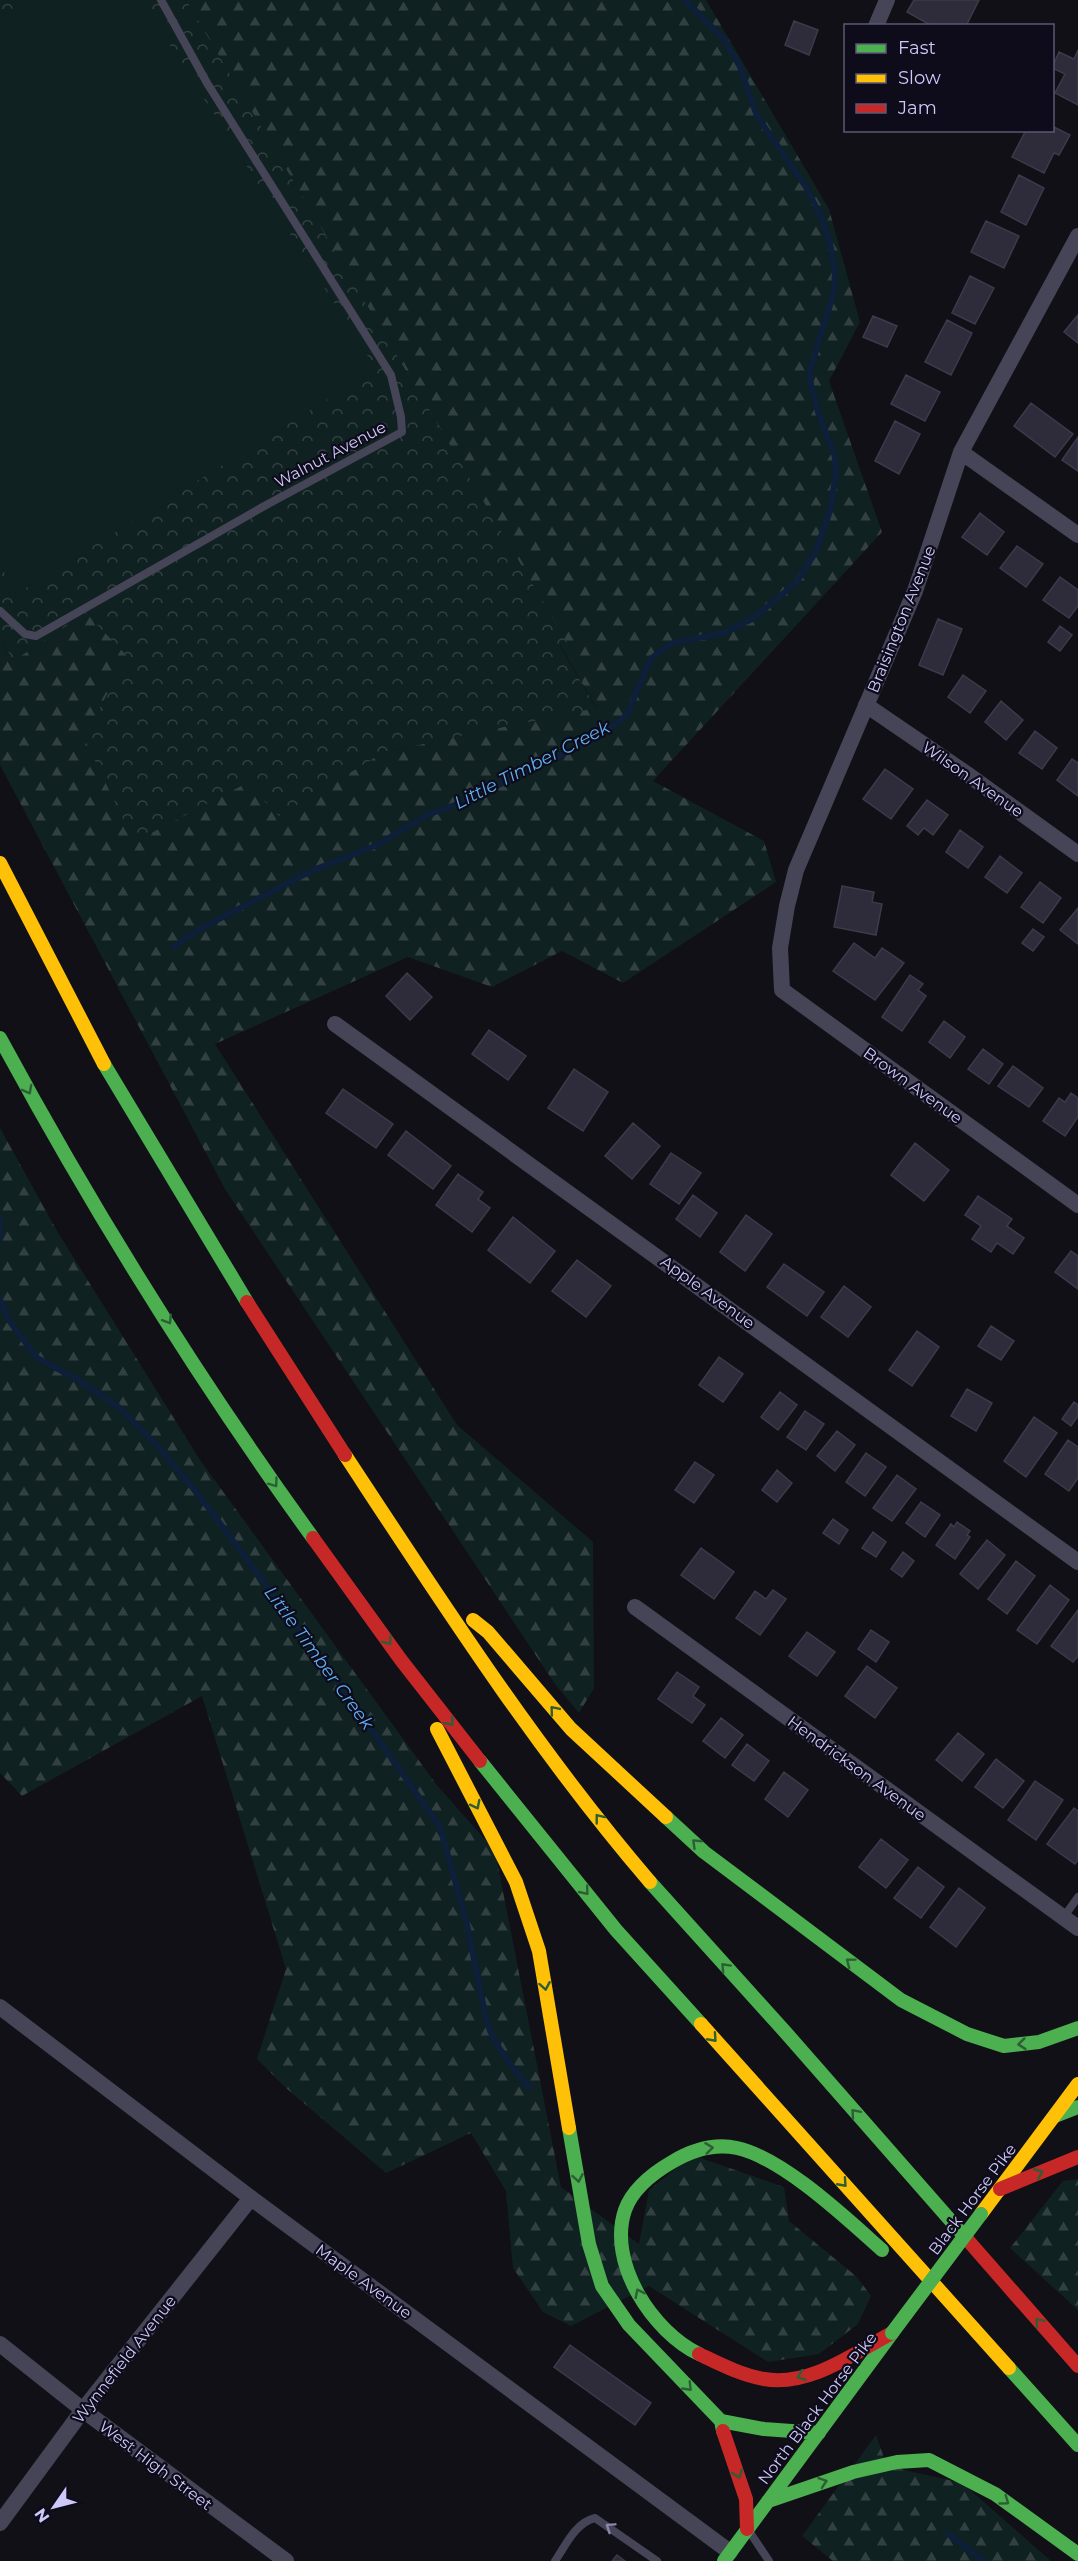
<svg xmlns="http://www.w3.org/2000/svg" width="1078" height="2561" font-family="Montserrat,sans-serif">
<style>
.forest{fill:url(#forest-firs)}
.park{fill:url(#park-crowns)}
.pitch{fill:#102121}
.lines{fill:none;stroke-linecap:round;stroke-linejoin:round}
.stream{stroke:#0e1f39;stroke-width:6}
.building{fill:#2e2c3a;stroke:#3c3a4b;stroke-width:1.5}
.lane{stroke:#454557;stroke-width:8}
.street{stroke:#454557;stroke-width:16}
.fast{stroke:#4caf50;stroke-width:14}
.slow{stroke:#ffc107;stroke-width:14}
.jam{stroke:#c62828;stroke-width:14}
.fast-bridge{stroke:#4caf50;stroke-width:14}
.oneway{stroke:#2d5e35}
.oneway2{stroke:#8a87a9}
.labels{text-anchor:middle;stroke-width:4.5;stroke-linejoin:round;paint-order:stroke}
.street-label{font-size:16px;fill:#cec9fb;stroke:#0e0c1a}
.water-label{font-size:18px;font-style:italic;fill:#5fb0f3;stroke:#0e0c1a}
</style>
<defs>
<pattern id="forest-firs" width="22" height="20" patternUnits="userSpaceOnUse" patternTransform="scale(1.5)"><rect width="22" height="20" fill="#102121"/><path d="M5 1l3.5 6h-7zM16 11l3.5 6h-7z" fill="#324042"/></pattern>
<pattern id="park-crowns" width="20" height="18" patternUnits="userSpaceOnUse" patternTransform="scale(1.5)"><rect width="20" height="18" fill="#102121"/><path d="M2 6a3 3 0 1 1 6 0M12 15a3 3 0 1 1 6 0" fill="none" stroke="#324042"/></pattern>
</defs>
<rect width="100%" height="100%" fill="#101016"/>
<!-- forest -->
<path class="forest" d="M 186,0 L 706,0 L 829,209 L 860,322 L 829,381 L 882,532 L 653,781 L 764,841 L 776,882 L 623,983 L 562,951 L 492,987 L 408,957 L 215,1044 L 457,1425 L 593,1542 L 594,1688 L 579,1713 L 555,1684 L 225,1189 L 0,765 L 0,637 L 13,661 L 187,545 L 254,780 L 596,707 Z
M 0,1128 L 57,1231 L 200,1460 L 436,1784 L 495,1851 L 561,2187 L 639,2244 L 649,2190 L 692,2155 L 784,2187 L 789,2221 L 857,2277 L 871,2296 L 858,2324 L 819,2354 L 768,2362 L 649,2286 L 571,2326 L 543,2312 L 513,2268 L 506,2191 L 471,2133 L 386,2173 L 286,2088 L 257,2059 L 286,1969 L 202,1696 L 22,1796 L 0,1773 Z
M 1078,2179 L 1078,2310 L 1010,2248 L 1063,2181 Z
M 876,2435 L 887,2466 L 962,2483 L 1051,2561 L 833,2561 L 802,2536 Z"/>
<!-- park -->
<path class="park" d="M 0,0 L 186,0 L 567,642 L 560,646 L 596,708 L 384,752 L 279,816 L 247,783 L 134,842 L 84,738 L 127,656 L 86,613 L 13,661 L 3,642 L 0,644 Z"/>
<!-- pitch -->
<path class="pitch" d="M 26,0 L 141,0 L 376,369 L 16,594 L 0,564 L 0,16 Z"/>
<g class="lines">
<!-- stream -->
<path class="stream" d="M 174,947 L 198,930 L 311,871 L 377,845 L 427,815 L 463,802 L 600,736 L 627,715 L 650,660 L 661,650 L 673,643 L 723,633 L 752,619 L 796,583 L 815,553 L 830,511 L 836,473 L 835,457 L 818,412 L 811,385 L 810,370 L 834,292 L 835,272 L 830,243 L 821,217 L 806,187 L 757,116 L 739,64 L 721,36 L 685,0
M 0,1220 L 0,1239
M 0,1300 L 8,1319 L 37,1358 L 77,1379 L 120,1408 L 163,1452 L 198,1494 L 326,1665 L 440,1827 L 466,1920 L 487,2023 C 496,2048 512,2067 529,2087
M 948,2534 L 984,2561"/>
</g>
<!-- building -->
<path class="building" d="M 914,0 L 979,0 L 966,26 L 932,26 L 907,12 Z
M 794,21 L 818,30 L 809,55 L 785,45 Z
M 1078,50 L 1078,105 L 1055,93 L 1065,74 L 1052,68 L 1059,52 L 1074,59 Z
M 1052,126 L 1070,135 L 1059,155 L 1054,153 L 1044,173 L 1012,157 L 1026,130 L 1052,130 Z
M 1019,175 L 1044,188 L 1026,225 L 1001,212 Z
M 986,221 L 1019,236 L 1004,268 L 971,252 Z
M 970,276 L 994,288 L 975,324 L 952,313 Z
M 1078,315 L 1078,343 L 1064,332 Z
M 873,316 L 897,326 L 887,347 L 863,337 Z
M 947,320 L 972,333 L 951,375 L 925,362 Z
M 906,375 L 940,392 L 925,421 L 891,404 Z
M 1031,403 L 1073,434 L 1055,457 L 1014,426 Z
M 895,421 L 920,434 L 899,474 L 875,461 Z
M 1078,437 L 1078,471 L 1062,460 Z
M 980,513 L 1004,532 L 987,555 L 962,537 Z
M 1017,546 L 1043,564 L 1026,587 L 1000,568 Z
M 1060,577 L 1078,590 L 1078,606 L 1069,618 L 1043,600 Z
M 938,619 L 962,629 L 943,675 L 919,665 Z
M 1060,626 L 1072,635 L 1060,651 L 1048,642 Z
M 963,675 L 986,691 L 970,713 L 948,697 Z
M 1001,701 L 1023,720 L 1006,740 L 985,722 Z
M 1035,731 L 1057,748 L 1042,769 L 1019,753 Z
M 1072,759 L 1078,763 L 1078,796 L 1057,780 Z
M 885,769 L 913,789 L 891,819 L 863,799 Z
M 927,800 L 948,815 L 933,835 L 924,828 L 918,835 L 907,826 Z
M 960,830 L 983,847 L 968,868 L 946,852 Z
M 1000,856 L 1022,873 L 1007,893 L 985,877 Z
M 1040,882 L 1061,898 L 1043,923 L 1021,907 Z
M 842,886 L 874,892 L 872,902 L 882,904 L 876,935 L 834,927 Z
M 1078,908 L 1078,944 L 1060,930 Z
M 1033,929 L 1044,937 L 1033,951 L 1022,943 Z
M 854,943 L 875,958 L 882,948 L 904,963 L 875,1000 L 833,971 Z
M 407,973 L 432,997 L 410,1020 L 386,996 Z
M 910,975 L 923,984 L 918,990 L 926,996 L 902,1031 L 882,1017 Z
M 944,1021 L 965,1037 L 950,1058 L 929,1042 Z
M 489,1030 L 526,1056 L 508,1080 L 472,1054 Z
M 983,1049 L 1003,1064 L 989,1084 L 968,1069 Z
M 1013,1066 L 1043,1088 L 1029,1107 L 998,1086 Z
M 574,1069 L 608,1092 L 583,1131 L 548,1108 Z
M 343,1089 L 393,1124 L 376,1148 L 326,1113 Z
M 1071,1093 L 1078,1098 L 1078,1117 L 1065,1136 L 1043,1121 L 1059,1098 L 1065,1102 Z
M 633,1123 L 660,1146 L 632,1179 L 605,1156 Z
M 406,1131 L 451,1166 L 433,1189 L 388,1155 Z
M 915,1143 L 949,1170 L 924,1201 L 891,1175 Z
M 671,1153 L 701,1173 L 679,1204 L 650,1184 Z
M 458,1174 L 483,1192 L 478,1199 L 490,1208 L 472,1232 L 436,1205 Z
M 693,1195 L 717,1213 L 700,1237 L 676,1219 Z
M 978,1196 L 1012,1219 L 1007,1226 L 1024,1238 L 1013,1254 L 997,1243 L 991,1252 L 972,1239 L 981,1226 L 965,1215 Z
M 746,1215 L 772,1234 L 745,1271 L 720,1252 Z
M 513,1217 L 555,1251 L 530,1283 L 488,1250 Z
M 1071,1251 L 1078,1256 L 1078,1289 L 1055,1272 Z
M 577,1260 L 611,1286 L 586,1317 L 552,1291 Z
M 784,1264 L 824,1292 L 807,1316 L 767,1287 Z
M 844,1286 L 871,1307 L 848,1337 L 821,1317 Z
M 991,1326 L 1014,1341 L 1001,1360 L 978,1346 Z
M 917,1331 L 939,1347 L 912,1386 L 889,1370 Z
M 719,1357 L 743,1374 L 723,1402 L 699,1385 Z
M 967,1389 L 992,1403 L 976,1431 L 951,1416 Z
M 780,1392 L 797,1405 L 778,1430 L 761,1417 Z
M 1074,1402 L 1078,1405 L 1078,1416 L 1071,1426 L 1062,1419 Z
M 805,1411 L 824,1424 L 806,1450 L 787,1437 Z
M 1034,1417 L 1057,1433 L 1026,1477 L 1004,1461 Z
M 837,1431 L 855,1445 L 835,1471 L 817,1456 Z
M 1068,1440 L 1078,1447 L 1078,1478 L 1069,1491 L 1045,1474 Z
M 866,1453 L 886,1467 L 865,1496 L 846,1482 Z
M 695,1462 L 714,1475 L 694,1503 L 675,1490 Z
M 777,1470 L 792,1483 L 777,1502 L 762,1490 Z
M 897,1475 L 916,1489 L 892,1521 L 873,1508 Z
M 921,1502 L 940,1515 L 925,1537 L 906,1523 Z
M 833,1519 L 848,1530 L 839,1544 L 823,1533 Z
M 957,1522 L 970,1531 L 967,1535 L 970,1537 L 955,1559 L 936,1545 L 951,1524 L 954,1527 Z
M 873,1532 L 886,1542 L 876,1557 L 862,1548 Z
M 987,1540 L 1005,1555 L 978,1589 L 960,1574 Z
M 701,1548 L 734,1572 L 714,1599 L 681,1575 Z
M 903,1552 L 914,1561 L 902,1577 L 891,1569 Z
M 1016,1561 L 1035,1576 L 1007,1614 L 988,1599 Z
M 1050,1585 L 1069,1600 L 1037,1644 L 1017,1630 Z
M 773,1590 L 786,1599 L 760,1635 L 736,1618 L 755,1591 L 766,1599 Z
M 1078,1610 L 1078,1656 L 1073,1662 L 1051,1646 Z
M 871,1630 L 889,1642 L 876,1662 L 858,1649 Z
M 807,1632 L 835,1652 L 817,1676 L 789,1656 Z
M 867,1666 L 897,1688 L 875,1718 L 845,1696 Z
M 677,1672 L 699,1687 L 693,1696 L 705,1705 L 692,1723 L 658,1699 Z
M 721,1718 L 743,1735 L 725,1758 L 703,1741 Z
M 958,1733 L 984,1754 L 962,1781 L 936,1760 Z
M 747,1744 L 769,1761 L 754,1781 L 732,1765 Z
M 996,1759 L 1024,1781 L 1003,1808 L 975,1787 Z
M 784,1772 L 808,1790 L 788,1817 L 765,1799 Z
M 1035,1781 L 1063,1800 L 1036,1840 L 1008,1820 Z
M 1074,1808 L 1078,1811 L 1078,1860 L 1075,1864 L 1047,1844 Z
M 881,1839 L 908,1860 L 886,1888 L 859,1867 Z
M 918,1867 L 944,1887 L 921,1918 L 894,1898 Z
M 959,1888 L 985,1908 L 956,1947 L 930,1927 Z
M 570,2345 L 651,2403 L 635,2425 L 554,2367 Z
M 617,2555 L 625,2561 L 612,2561 Z"/>
<g class="lines">
<!-- lane -->
<path class="lane" d="M 0,611 L 25,634 L 36,636 L 268,504 L 402,432 L 401,417 L 391,375 L 207,83 L 161,0
M 1063,1918 L 1078,1897
M 751,2534 L 769,2561
M 555,2561 C 566,2545 575,2523 595,2518 L 657,2561"/>
<!-- street -->
<path class="street" d="M 876,26 L 887,0
M 1078,236 L 961,452 L 915,591 L 796,870 L 787,906 L 780,948 L 782,990 L 1078,1205
M 961,452 L 1078,535
M 866,705 L 967,774 L 1078,854
M 335,1024 L 1078,1562
M 635,1607 L 1078,1928
M 0,2007 L 251,2198 L 730,2552
M 0,2344 L 83,2410 L 286,2561
M 0,2523 L 83,2410 L 251,2198"/>
<!-- fast -->
<path class="fast" d="M 0,1038 C 93,1210 198,1379 313,1538
M 104,1064 L 247,1302
M 480,1761 L 616,1930 L 701,2024
M 666,1817 L 704,1852 L 901,2000 L 967,2034 L 1004,2046 L 1039,2042 L 1078,2028
M 650,1882 L 787,2034 L 965,2237
M 1055,2116 L 1078,2107
M 569,2128 L 589,2244 L 602,2286 L 629,2325 L 721,2421 L 723,2431
M 699,2354 C 653,2332 607,2263 625,2210 C 633,2188 653,2173 672,2162 C 692,2150 714,2143 737,2148 C 783,2158 847,2219 882,2250
M 1009,2368 L 1078,2445
M 721,2421 L 764,2429 L 819,2433
M 768,2501 L 853,2472 L 897,2462 L 929,2460 L 995,2494 L 1078,2554
M 724,2561 L 892,2333"/>
<!-- slow -->
<path class="slow" d="M 0,863 L 104,1064
M 345,1455 C 441,1601 536,1749 650,1882
M 473,1620 L 488,1632 L 571,1729 L 666,1817
M 437,1729 L 516,1882 L 539,1951 L 569,2128
M 701,2024 L 1009,2368
M 981,2214 L 1078,2084"/>
<!-- jam -->
<path class="jam" d="M 247,1302 L 345,1455
M 313,1538 L 401,1660 L 480,1761
M 1000,2189 L 1078,2157
M 965,2237 L 1078,2366
M 699,2354 C 720,2364 741,2375 764,2379 C 810,2387 854,2353 892,2333
M 723,2431 L 746,2499 L 747,2529"/>
<!-- fast-bridge -->
<path class="fast-bridge" d="M 892,2333 L 981,2214"/>
</g>
<!-- one-way arrows -->
<defs><path id="oneway-chevron" d="M-2-3.5L2.5 0L-2 3.5" fill="none" stroke-width="1.6" stroke-linecap="round" stroke-linejoin="round" transform="scale(1.5)"/></defs>
<g class="oneway">
<use href="#oneway-chevron" transform="translate(28 1090) rotate(62)"/>
<use href="#oneway-chevron" transform="translate(168 1320) rotate(58)"/>
<use href="#oneway-chevron" transform="translate(274 1483) rotate(54)"/>
<use href="#oneway-chevron" transform="translate(388 1641) rotate(54)"/>
<use href="#oneway-chevron" transform="translate(554 1710) rotate(-130)"/>
<use href="#oneway-chevron" transform="translate(450 1722) rotate(52)"/>
<use href="#oneway-chevron" transform="translate(476 1805) rotate(63)"/>
<use href="#oneway-chevron" transform="translate(599 1818) rotate(-128)"/>
<use href="#oneway-chevron" transform="translate(696 1843) rotate(-136)"/>
<use href="#oneway-chevron" transform="translate(585 1891) rotate(51)"/>
<use href="#oneway-chevron" transform="translate(850 1962) rotate(-143)"/>
<use href="#oneway-chevron" transform="translate(725 1967) rotate(-133)"/>
<use href="#oneway-chevron" transform="translate(545 1986) rotate(80)"/>
<use href="#oneway-chevron" transform="translate(713 2038) rotate(48)"/>
<use href="#oneway-chevron" transform="translate(1022 2044) rotate(174)"/>
<use href="#oneway-chevron" transform="translate(855 2113) rotate(-131)"/>
<use href="#oneway-chevron" transform="translate(709 2148) rotate(-7)"/>
<use href="#oneway-chevron" transform="translate(1039 2173) rotate(-22)"/>
<use href="#oneway-chevron" transform="translate(578 2178) rotate(80)"/>
<use href="#oneway-chevron" transform="translate(843 2183) rotate(48)"/>
<use href="#oneway-chevron" transform="translate(639 2293) rotate(-117)"/>
<use href="#oneway-chevron" transform="translate(1039 2322) rotate(-131)"/>
<use href="#oneway-chevron" transform="translate(801 2376) rotate(161)"/>
<use href="#oneway-chevron" transform="translate(688 2387) rotate(46)"/>
<use href="#oneway-chevron" transform="translate(738 2474) rotate(70)"/>
<use href="#oneway-chevron" transform="translate(823 2482) rotate(-19)"/>
<use href="#oneway-chevron" transform="translate(1005 2501) rotate(36)"/>
</g>
<use class="oneway2" href="#oneway-chevron" transform="translate(610 2527) rotate(-146)"/>
<g class="labels">
<!-- street labels -->
<g class="street-label">
<text transform="translate(330 454) rotate(-28)" y="6">Walnut Avenue</text>
<text transform="translate(901 619) rotate(-68)" y="6">Braisington Avenue</text>
<text transform="translate(973 779) rotate(35)" y="6">Wilson Avenue</text>
<text transform="translate(913 1085) rotate(36)" y="6">Brown Avenue</text>
<text transform="translate(708 1292) rotate(36)" y="6">Apple Avenue</text>
<text transform="translate(857 1768) rotate(36)" y="6">Hendrickson Avenue</text>
<text transform="translate(972 2199) rotate(-53)" y="6">Black Horse Pike</text>
<text transform="translate(364 2281) rotate(36)" y="6">Maple Avenue</text>
<text transform="translate(124 2359) rotate(-52)" y="6">Wynnefield Avenue</text>
<text transform="translate(817 2408) rotate(-53)" y="6">North Black Horse Pike</text>
<text transform="translate(156 2465) rotate(37)" y="6">West High Street</text>
</g>
<!-- water labels -->
<g class="water-label">
<text transform="translate(532 765) rotate(-27)" y="6">Little Timber Creek</text>
<text transform="translate(319 1658) rotate(54)" y="6">Little Timber Creek</text>
</g>
</g>
<!-- legend -->
<rect x="844" y="24" width="210" height="108" fill="#0e0c1a" stroke="#5b5874" stroke-width="1.5"/>
<rect x="856" y="44" width="30" height="9" fill="#4caf50" stroke="#5b5874" stroke-width="1.5"/>
<text x="898" y="54" font-size="18" fill="#cec9fb">Fast</text>
<rect x="856" y="74" width="30" height="9" fill="#ffc107" stroke="#5b5874" stroke-width="1.5"/>
<text x="898" y="84" font-size="18" fill="#cec9fb">Slow</text>
<rect x="856" y="104" width="30" height="9" fill="#c62828" stroke="#5b5874" stroke-width="1.5"/>
<text x="898" y="114" font-size="18" fill="#cec9fb">Jam</text>
<!-- north arrow -->
<g transform="translate(54 2507) rotate(235)" stroke="#0e0c1a" stroke-width="4.5" paint-order="stroke">
<path d="M0-4.5L10 22L0 15L-10 22Z" fill="#cec9fb"/>
<text y="-9" font-size="16" font-weight="bold" text-anchor="middle" fill="#cec9fb">N</text>
</g>
</svg>
